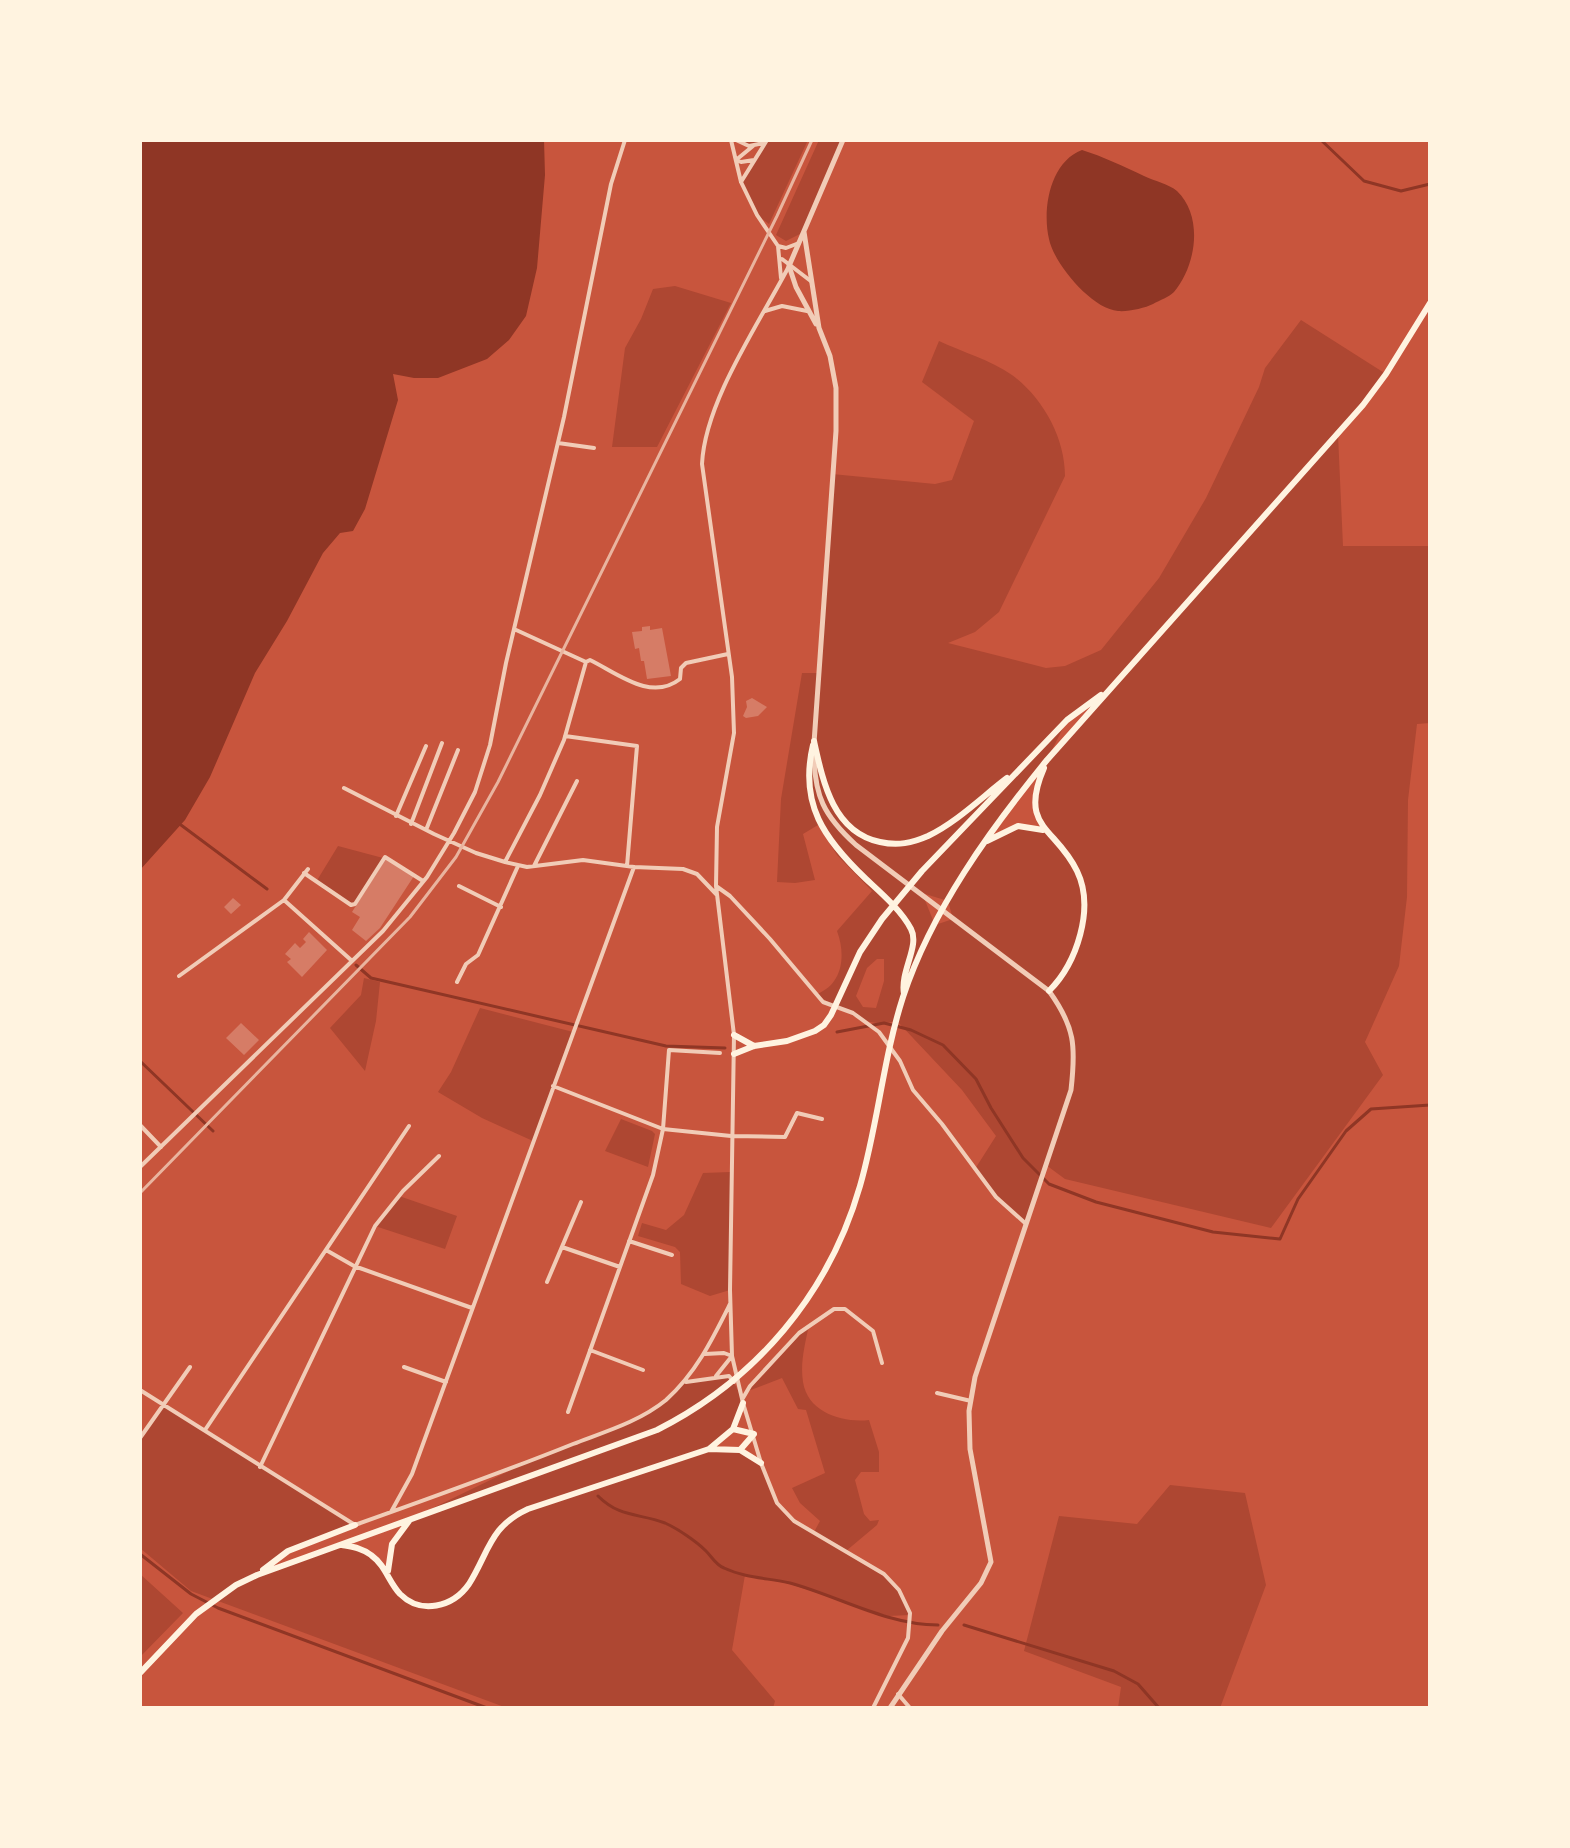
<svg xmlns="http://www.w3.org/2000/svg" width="1570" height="1848" font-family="Barlow,sans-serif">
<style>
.green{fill:#ae4732;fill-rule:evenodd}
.water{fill:#8f3625}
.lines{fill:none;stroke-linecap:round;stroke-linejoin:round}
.stream{stroke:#8f3625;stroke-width:3}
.building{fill:#d67c66}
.minor{stroke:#f1ccb7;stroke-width:4}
.tertiary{stroke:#f1ccb7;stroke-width:5}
.primary{stroke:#fff3e0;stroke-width:6}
.rail{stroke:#e9b49f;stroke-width:3}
</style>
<rect width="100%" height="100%" fill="#c8553d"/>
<!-- green -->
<path class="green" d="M 736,140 L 808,140 L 769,224 L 757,215 L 741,182 L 765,143 L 757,146 Z
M 819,140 L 843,140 L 804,232 L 786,241 L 776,235 Z
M 675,286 L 731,303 L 657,447 L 612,447 L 625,348 L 641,319 L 653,289 Z
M 1301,320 L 1386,374 L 1338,435 L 1343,546 L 1430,546 L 1430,723 L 1417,724 L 1408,800 L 1407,897 L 1399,966 L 1365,1042 L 1383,1075 L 1271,1228 L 1065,1179 L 1046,1165 L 1025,1223 L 996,1197 L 975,1169 L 996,1136 L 962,1090 L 897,1021 C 888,1023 879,1024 870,1022 C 862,1021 822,1000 817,994 C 843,984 846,955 837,931 L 872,891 L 837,855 L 818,825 L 803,834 L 815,880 L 795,883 L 777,882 L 781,799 L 802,673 L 818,673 L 832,474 L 935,484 L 952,480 L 974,421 L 922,382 L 939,341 C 962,352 991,360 1012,375 C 1043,398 1065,438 1065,476 L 999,612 L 975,632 L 948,643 L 1046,668 L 1065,666 L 1101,650 L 1159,578 L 1206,498 L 1259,387 L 1265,368 ZM 1107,692 L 1049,756 L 1067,720 ZM 1045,765 L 1035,801 L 1043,830 C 1021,823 1005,831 985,841 ZM 922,893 L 948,901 L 953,919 L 935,925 ZM 877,959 L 884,959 L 884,981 L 876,1008 L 863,1007 L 856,996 L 867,968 Z
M 338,846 L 383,858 L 355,904 L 351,905 L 316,882 Z
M 364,978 L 380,982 L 376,1021 L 365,1071 L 330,1028 L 361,995 Z
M 480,1008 L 573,1032 L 533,1141 L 482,1118 L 438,1092 L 451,1072 Z
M 621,1119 L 652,1131 L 655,1134 L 648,1167 L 605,1151 Z
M 731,1172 L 730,1290 L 710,1296 L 681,1284 L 680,1252 L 675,1247 L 638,1236 L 642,1223 L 666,1230 L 684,1215 L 703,1173 Z
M 399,1196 L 457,1216 L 445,1249 L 375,1226 Z
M 809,1325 C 805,1344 800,1363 803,1382 C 808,1413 843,1423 869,1420 L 879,1452 L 879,1472 L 861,1472 L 855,1480 L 864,1514 L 870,1521 L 879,1520 L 877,1525 L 846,1551 C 881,1572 893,1575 910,1615 L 888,1616 L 790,1584 L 745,1575 L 732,1650 L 775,1701 L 773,1708 L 533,1706 L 507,1708 L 191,1591 L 140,1548 L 140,1440 L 164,1406 L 355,1525 L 288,1551 L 260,1572 L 338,1544 L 358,1548 L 387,1571 L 392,1544 L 410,1519 L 519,1466 L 641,1417 L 664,1401 L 684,1382 L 703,1378 L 729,1376 C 754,1408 736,1426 710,1448 L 740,1450 L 761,1463 L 778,1503 L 794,1521 L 814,1532 L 820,1521 L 800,1503 L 792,1488 L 825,1473 L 806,1410 L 798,1409 L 782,1378 L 748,1391 Z
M 1170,1485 L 1245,1493 L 1266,1585 L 1220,1708 L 1118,1708 L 1121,1687 L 1024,1651 L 1059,1516 L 1137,1524 Z
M 140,1574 L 183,1613 L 140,1657 Z"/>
<!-- water -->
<path class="water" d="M 140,140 L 544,140 L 545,175 L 537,268 L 526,316 L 509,340 L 487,359 L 438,378 L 414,378 L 393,374 L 398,400 L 365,509 L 353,531 L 340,533 L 323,553 L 287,621 L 255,673 L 210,777 L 185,820 L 140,870 Z
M 1082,150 C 1104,157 1123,166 1144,176 C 1154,181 1169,184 1177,191 C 1204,217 1196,266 1174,292 C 1169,297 1160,300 1153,304 C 1145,308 1128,312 1118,311 C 1092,309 1054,264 1049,239 C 1042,209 1050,162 1082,150 Z"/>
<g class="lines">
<!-- stream -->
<path class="stream" d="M 1321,140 L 1364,181 L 1401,191 L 1430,184
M 181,825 L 267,889
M 356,965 L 371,978 L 666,1046 L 725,1048
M 837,1032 L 884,1023 L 911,1030 L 943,1045 L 976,1079 L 991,1108 L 1023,1158 L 1049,1184 L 1096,1202 L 1213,1232 L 1280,1239 L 1298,1199 L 1346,1131 L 1371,1109 L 1430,1105
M 140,1061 L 213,1131
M 598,1496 C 620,1518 639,1513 665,1523 C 678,1529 696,1541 706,1551 C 712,1557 716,1565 724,1568 C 745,1578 768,1578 790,1583 C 838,1596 887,1625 938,1625
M 140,1554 L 191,1594 L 218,1608 L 487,1708
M 964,1625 L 1114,1671 L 1138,1684 L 1159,1708"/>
</g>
<!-- building -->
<path class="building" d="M 650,626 L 650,630 L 662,628 L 671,676 L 647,679 L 644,661 L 641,661 L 639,648 L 635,649 L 632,632 L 642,631 L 642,627 Z
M 752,698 L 767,707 L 758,716 L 746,718 L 743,716 L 747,707 L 746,701 Z
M 386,858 L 414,876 L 380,928 L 366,941 L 352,930 L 360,917 L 352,912 Z
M 233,898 L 241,905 L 231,914 L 224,907 Z
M 309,932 L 327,950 L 302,977 L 287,962 L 291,959 L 285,954 L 295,943 L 300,948 L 306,942 L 303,939 Z
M 241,1023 L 259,1040 L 244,1055 L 226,1038 Z"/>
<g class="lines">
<!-- minor -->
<path class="minor" d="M 731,140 L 741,182 L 757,215 L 778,246 L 781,278
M 736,140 L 749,146 L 764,143
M 753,146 L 736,160 L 741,162 L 754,160
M 741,182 L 767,140
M 778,246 L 786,248 L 799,243
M 782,259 L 812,282
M 789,266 C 760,322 705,401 702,464 L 732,677 L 734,733 L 717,827 L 716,886 L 734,1035 L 730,1290 L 732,1356 L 743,1403 L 761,1463 L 777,1503 L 794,1521 L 884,1574 L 899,1590 L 910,1613 L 908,1638 L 873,1708
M 765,311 L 782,306 L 807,311
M 558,443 L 594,448
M 514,629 L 586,662
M 565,736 L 637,746 L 627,866
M 344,788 L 434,834 L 476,853 L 505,862 L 527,867 L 583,860 L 634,867 L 683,869 L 697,874 L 717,895
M 396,816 L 426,746
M 411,824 L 442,743
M 426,830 L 458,750
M 505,862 L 540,795 L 564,740 L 586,662 L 590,660 C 617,673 651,702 680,679 L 681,668 L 686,663 L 728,654
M 534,866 L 577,781
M 308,869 L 284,900 L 351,960
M 304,873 L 351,905 L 355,904 L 385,857 L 423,881
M 459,886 L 501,907
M 716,886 L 730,896 L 770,939 L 823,1002 L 853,1013 L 879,1032 L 900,1061 L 913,1090 L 942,1124 L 996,1197 L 1025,1223
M 179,976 L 284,900
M 457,982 L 466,964 L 478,955 L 518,866
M 553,1086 L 663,1129 L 731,1136 L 785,1137 L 797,1113 L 822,1119
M 140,1125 L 161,1147
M 140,1167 L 383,931 L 427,877 L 454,833 L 475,792 L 490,745 L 506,663 L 564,417 L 611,184 L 625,140
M 629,1241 L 672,1255
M 562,1247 L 620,1267
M 326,1250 L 354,1266 L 472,1308
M 547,1282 L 581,1202
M 590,1350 L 643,1370
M 705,1354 L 724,1353 L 732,1356
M 404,1367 L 446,1382
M 716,1376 L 732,1356
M 686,1382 L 729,1376 L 734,1382
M 140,1390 L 355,1525 C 428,1499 501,1473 573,1444 C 604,1432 639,1422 666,1400 C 696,1373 712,1340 730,1304
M 937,1393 L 971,1401
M 743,1398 L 750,1386 L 799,1333 L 834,1309 L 845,1309 L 873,1331 L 882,1363
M 568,1412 L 653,1175 L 663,1129 L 669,1050 L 720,1053
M 205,1430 L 409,1126
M 140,1438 L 190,1367
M 260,1467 L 375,1226 L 403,1191 L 439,1156
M 391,1512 L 412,1474 L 634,867
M 898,1694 L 910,1708"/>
<!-- tertiary -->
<path class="tertiary" d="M 804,232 L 819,328 L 830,356 L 836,388 L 836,431 L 814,743
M 816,324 L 796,287 L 789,266 L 843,140
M 814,752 C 814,796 824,816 856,845 L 1049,991 C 1075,1027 1076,1046 1071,1090 L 975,1377 L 969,1411 L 970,1449 L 991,1562 L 981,1583 L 942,1631 L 890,1708"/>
<!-- primary -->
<path class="primary" d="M 814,741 C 823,782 833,832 880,842 C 898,846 912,843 928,836 C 957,822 982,797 1007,778
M 813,745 C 799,804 824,839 866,879 C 881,893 901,910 911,929 C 920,946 900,971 904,994
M 1044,768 C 1018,828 1056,827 1077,871 C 1095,908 1077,963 1049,991
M 987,841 L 1018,826 L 1043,830
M 734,1035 L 754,1046
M 734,1054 L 754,1046 L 787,1041 L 815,1031 L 824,1025 L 831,1015 L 860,952 L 882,919 L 922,871 L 1067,720 L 1101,695
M 733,1429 L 754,1434 L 740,1450
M 709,1449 L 733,1429 L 743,1403
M 342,1545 C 353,1547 362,1548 371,1555 C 386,1566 388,1581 400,1594 C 421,1615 453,1607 469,1584 C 489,1552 490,1526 528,1509 L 709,1449 L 740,1450 L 761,1463
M 263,1570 L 288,1551 L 355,1525
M 388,1571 L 392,1544 L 409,1521
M 140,1673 L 196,1614 L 236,1585 L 257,1575 L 657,1430 C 756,1380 829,1294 860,1186 C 878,1124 883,1059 903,997 C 932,910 989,831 1047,760 L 1363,405 L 1386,374 L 1430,303"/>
<!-- rail -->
<path class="rail" d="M 140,1193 L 410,917 L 456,857 L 498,782 L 777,216 L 812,140"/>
</g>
<!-- border -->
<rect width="1570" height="1848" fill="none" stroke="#fff3e0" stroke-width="284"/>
</svg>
